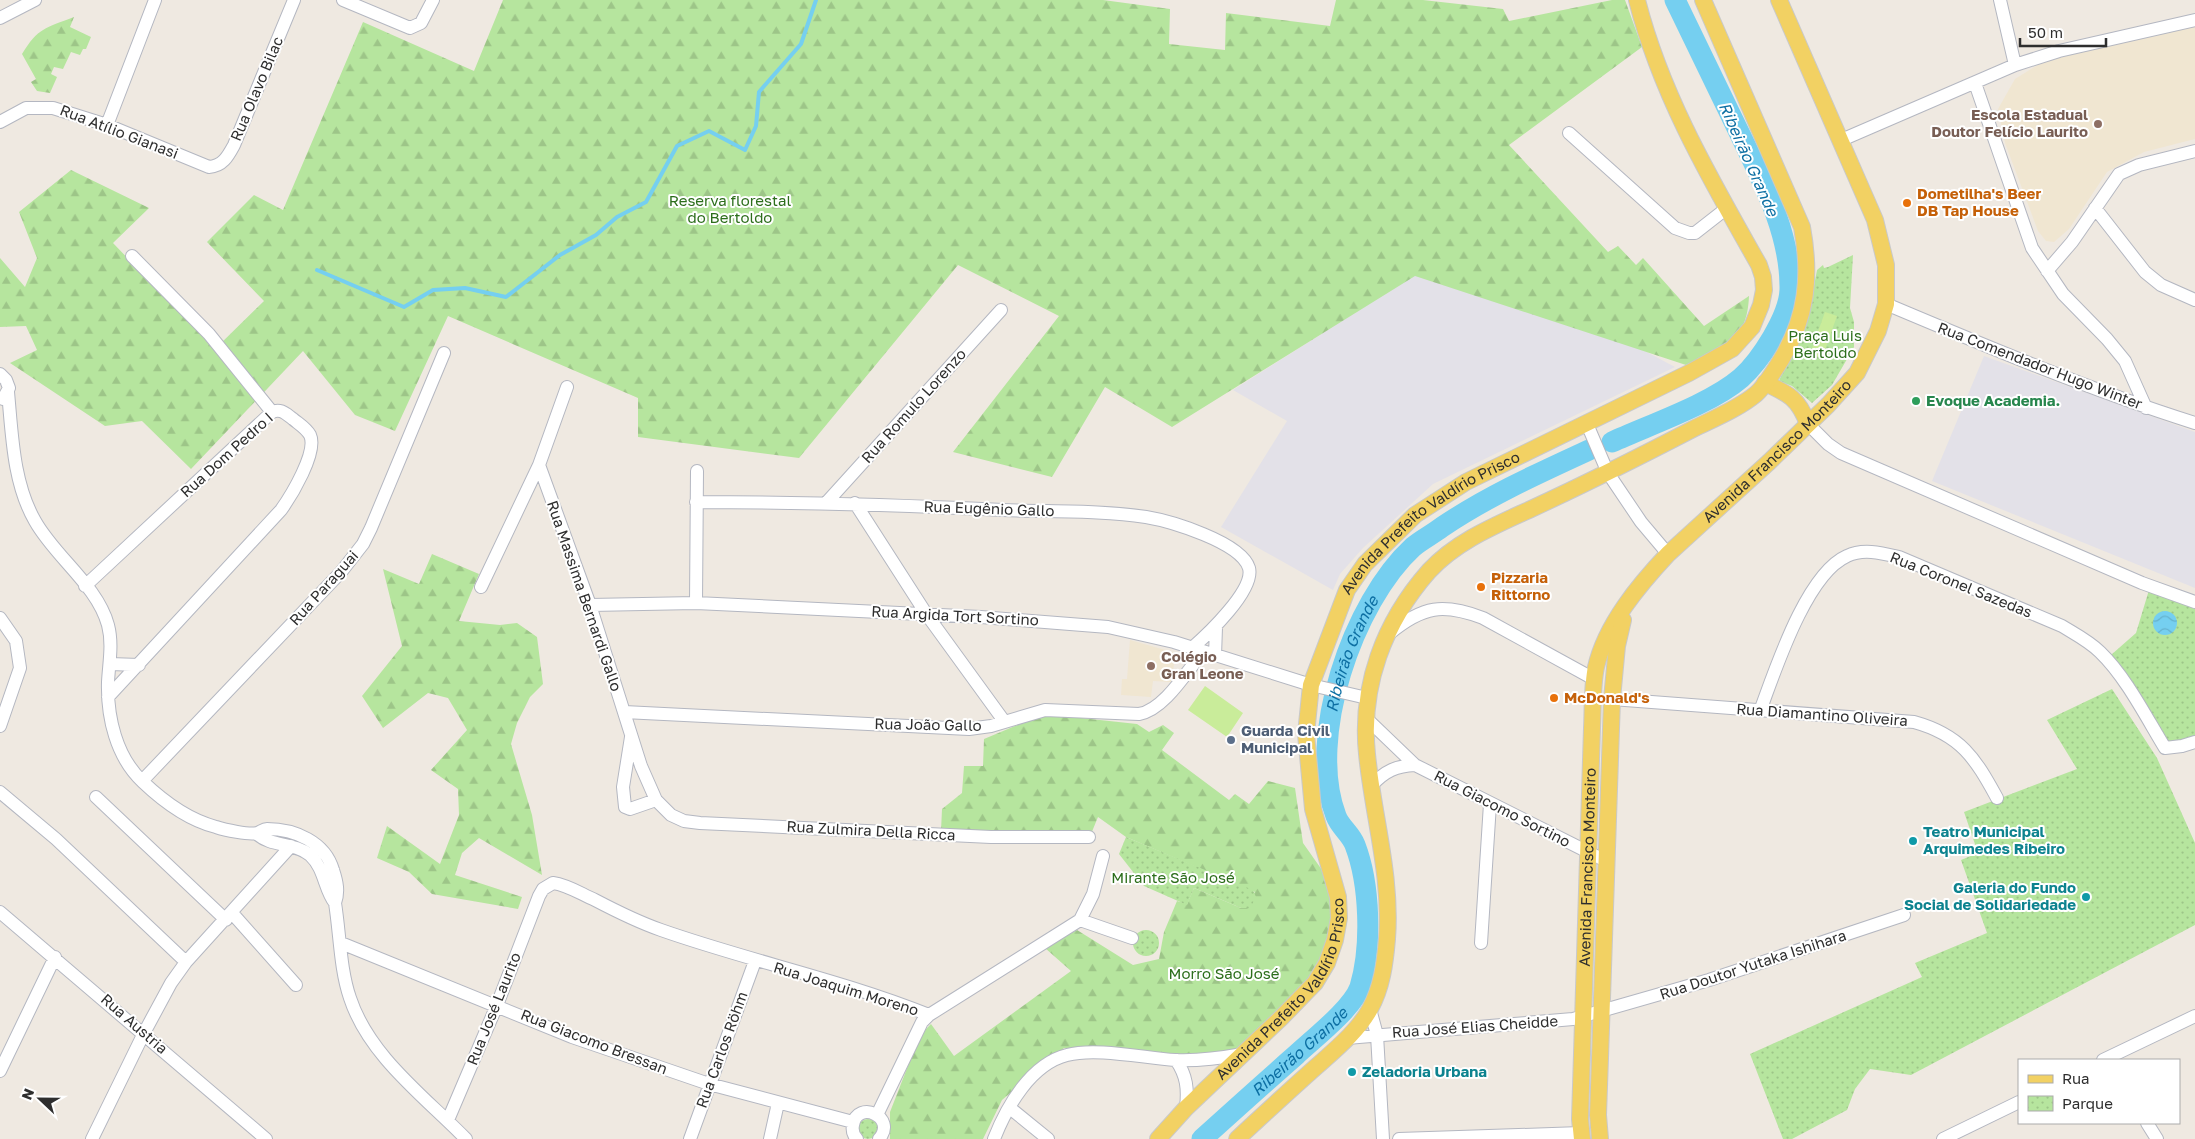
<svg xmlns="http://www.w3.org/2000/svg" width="2195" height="1139" font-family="'Golos Text',sans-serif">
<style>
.industrial{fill:#e3e1e8}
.education{fill:#f0e6d1}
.forest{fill:url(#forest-firs)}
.park{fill:url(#park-dots)}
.pitch{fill:#c9ec9a}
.water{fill:url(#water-waves)}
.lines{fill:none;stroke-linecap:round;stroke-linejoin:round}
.stream{stroke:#75cff0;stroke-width:4}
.river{stroke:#75cff0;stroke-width:21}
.minor-casing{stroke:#b4b7c1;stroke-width:14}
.major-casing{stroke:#c9c9c9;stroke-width:18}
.minor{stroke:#fff;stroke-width:12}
.major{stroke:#f2d163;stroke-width:16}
.education-dot{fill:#8d6e63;stroke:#fff;stroke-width:2}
.food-dot{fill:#e8710a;stroke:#fff;stroke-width:2}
.leisure-dot{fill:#2e9e5b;stroke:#fff;stroke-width:2}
.service-dot{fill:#5c6f8a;stroke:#fff;stroke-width:2}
.culture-dot{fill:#0f9aa8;stroke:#fff;stroke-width:2}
.labels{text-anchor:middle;stroke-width:4;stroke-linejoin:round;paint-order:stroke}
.street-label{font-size:15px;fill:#2e2e2e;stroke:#fff}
.education-label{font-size:15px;font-weight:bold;fill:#785e54;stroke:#fff;text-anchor:end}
.food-label{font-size:15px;font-weight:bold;fill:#c56008;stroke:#fff;text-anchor:start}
.park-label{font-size:15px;fill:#2c6e1b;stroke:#fff}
.leisure-label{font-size:15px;font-weight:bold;fill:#27864d;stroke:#fff;text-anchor:start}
.service-label{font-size:15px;font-weight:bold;fill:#4e5e75;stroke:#fff;text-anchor:start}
.culture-label{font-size:15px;font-weight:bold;fill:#0d838f;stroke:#fff;text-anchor:start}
.water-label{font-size:16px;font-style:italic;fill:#0d6fa3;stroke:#fff}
</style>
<defs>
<pattern id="forest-firs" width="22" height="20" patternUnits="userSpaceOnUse" patternTransform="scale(1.25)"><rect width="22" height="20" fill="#b6e59e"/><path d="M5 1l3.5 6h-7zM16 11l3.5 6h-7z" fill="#9dc588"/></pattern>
<pattern id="park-dots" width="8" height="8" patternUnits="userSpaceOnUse" patternTransform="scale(1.25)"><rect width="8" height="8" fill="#b6e59e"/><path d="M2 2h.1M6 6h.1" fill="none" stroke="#9dc588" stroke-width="1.8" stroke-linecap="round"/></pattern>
<pattern id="water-waves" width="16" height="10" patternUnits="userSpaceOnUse" patternTransform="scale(1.25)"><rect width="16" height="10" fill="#75cff0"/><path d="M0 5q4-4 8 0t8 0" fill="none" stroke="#66b2ce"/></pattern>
</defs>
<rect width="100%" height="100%" fill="#efe9e1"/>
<!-- industrial -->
<path class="industrial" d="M 1415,275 L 1492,290 L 1641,349 L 1675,367 L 1433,484 L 1363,548 L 1340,574 L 1333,590 L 1221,527 L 1287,421 L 1233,390 Z
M 1984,356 L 2195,432 L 2195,588 L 1932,481 Z"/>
<!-- education -->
<path class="education" d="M 2195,26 L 2195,139 L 2144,152 L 2107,172 L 2069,229 L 2054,242 L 2046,241 L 2038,231 L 2005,143 L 1998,109 L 2015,79 L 2044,61 Z
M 1130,640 L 1176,653 L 1171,682 L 1153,681 L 1151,697 L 1121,695 L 1122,679 L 1127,679 Z"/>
<!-- forest -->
<path class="forest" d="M 503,0 L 1103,0 L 1170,9 L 1169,44 L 1225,50 L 1226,13 L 1330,26 L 1336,0 L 1423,0 L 1503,9 L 1509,21 L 1612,0 L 1625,0 L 1642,47 L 1509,145 L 1608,252 L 1618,246 L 1636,265 L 1643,258 L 1704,326 L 1749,296 C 1747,343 1724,345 1686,365 L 1415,276 L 1172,427 L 1105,387 L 1052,477 L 953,452 L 1059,316 L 958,265 L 799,458 L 638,437 L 638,398 L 448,316 L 395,431 L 355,415 L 303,351 L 191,469 L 142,421 L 105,426 L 10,363 L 37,350 L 26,326 L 0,327 L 0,258 L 25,287 L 37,258 L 19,212 L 71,170 L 149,208 L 113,243 L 215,349 L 264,301 L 207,242 L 254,195 L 283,210 L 363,22 L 474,71 Z
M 74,17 L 70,27 L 91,37 L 86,49 L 83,49 L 80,55 L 71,52 L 63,69 L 54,67 L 51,74 L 57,77 L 50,93 L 37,91 L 31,82 L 36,79 L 22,54 C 38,28 45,28 74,17 Z
M 432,554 L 479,574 L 459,621 L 500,625 L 517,623 L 537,637 L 543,684 L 530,697 L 517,723 L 511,744 L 532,815 L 542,875 L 479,838 L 462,853 L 455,875 L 522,897 L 518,909 L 432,894 L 409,872 L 377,858 L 387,826 L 440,864 L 459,815 L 458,789 L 431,770 L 467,730 L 448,698 L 428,693 L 383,728 L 362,696 L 402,646 L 383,569 L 419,584 Z
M 1044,714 L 1137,724 L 1149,732 L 1163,725 L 1174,733 L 1162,750 L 1229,800 L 1235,794 L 1249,804 L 1268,781 L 1295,788 L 1303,843 L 1322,870 L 1331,897 L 1332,914 L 1324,965 L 1248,1047 L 1227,1055 L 1149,1057 L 1064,1048 L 1002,1100 L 983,1139 L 890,1139 L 890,1112 L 920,1035 L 931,1024 L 954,1056 L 1071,971 L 1045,948 L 1077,930 L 1133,965 L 1159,959 L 1164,932 L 1177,901 L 1187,904 L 1194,888 L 1241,908 L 1255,892 L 1126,837 L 1098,817 L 1091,834 L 941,831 L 942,809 L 962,793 L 964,766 L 983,766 L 984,739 Z"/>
<!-- park -->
<path class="park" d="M 1853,255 L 1850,308 L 1854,322 L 1854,347 L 1832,385 L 1812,403 L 1792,386 L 1779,381 L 1811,302 L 1817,270 L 1823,265 L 1824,268 L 1828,267 Z
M 2149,590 L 2195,609 L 2195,738 L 2168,743 L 2111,655 L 2136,633 Z
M 2112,689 L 2157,758 L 2195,843 L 2195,925 L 1911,1075 L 1870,1069 L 1855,1089 L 1847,1110 L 1792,1139 L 1783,1139 L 1750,1054 L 1922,977 L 1915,963 L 1987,933 L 1961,860 L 1978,853 L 1964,812 L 2077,769 L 2047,720 Z
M 1126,837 L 1253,890 L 1256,897 L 1250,908 L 1241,908 L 1194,888 L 1187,905 L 1144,886 L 1119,854 Z
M1133 943a13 13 0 1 1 26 0a13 13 0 1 1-26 0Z
M858 1129a10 10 0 1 1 20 0a10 10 0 1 1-20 0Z"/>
<!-- pitch -->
<path class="pitch" d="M 1825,312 L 1837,316 L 1822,358 L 1810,354 Z
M 1205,686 L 1243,713 L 1227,737 L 1188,710 Z"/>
<!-- water -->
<path class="water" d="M2153 623a12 12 0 1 1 24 0a12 12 0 1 1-24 0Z"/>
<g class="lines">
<!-- stream -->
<path class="stream" d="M 317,270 L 404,307 L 433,290 L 465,288 L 506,297 L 560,255 L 596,235 L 617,217 L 646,202 L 677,146 L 709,131 L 745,150 L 756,126 L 759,92 L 801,44 L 816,0"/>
<!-- river -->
<g class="river">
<path d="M 1612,442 C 1649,425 1711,404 1741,378 C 1760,361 1789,317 1790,290 C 1791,232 1761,178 1736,126 C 1716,84 1695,42 1675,0"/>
<path id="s1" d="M 1202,1139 C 1233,1111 1264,1083 1296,1055 C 1313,1039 1352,1009 1360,987 C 1372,947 1370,884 1355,845 C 1351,834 1340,827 1336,816 C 1306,738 1353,602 1413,547 C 1421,540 1433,534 1442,527 C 1488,496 1539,473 1589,450"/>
</g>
<!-- minor casing -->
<g class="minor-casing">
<path id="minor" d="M 343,0 L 410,28 L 421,23 L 433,0
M 2000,0 L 2015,65
M 0,18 L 35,0
M 1975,83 L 2032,248 L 2063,294 L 2107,339 L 2125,361 L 2146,408
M 0,122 L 26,108 L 53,108 L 107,125 L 209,167 C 223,166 228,156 234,145 L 294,0
M 107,125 L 155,0
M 1569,133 L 1675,228 L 1689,233 L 1695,233 L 1727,208
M 1839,141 L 2015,65 L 2059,51 L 2195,20
M 2095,208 L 2145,272 L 2161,285 L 2195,300
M 132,256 L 209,334 L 272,412
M 2047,271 L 2072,242 L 2119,174 L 2139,165 L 2195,151
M 1886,304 C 1988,347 2090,390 2195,423
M 0,374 L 6,380 L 9,388 L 3,399
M 567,387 L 539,465 L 590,605 L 641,766 L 656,800 L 671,815 L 684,821 L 700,823 L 991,837 L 1089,837
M 8,392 C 12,434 13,483 35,521 C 55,557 97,585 108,625 C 113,644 109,663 108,682 C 107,717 116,757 143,782 C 164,802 189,820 216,827 C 225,830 249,835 257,833 C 261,832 263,829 267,829 C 295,829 325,842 333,870 C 337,882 339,892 335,903 C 340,934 340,969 350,998 C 369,1056 425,1097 466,1139
M 1587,424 L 1608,473 L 1641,522 L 1668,554
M 1808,424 L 1828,444 L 1841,453 L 2142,583 L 2195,602
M 696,502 C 798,502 900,505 1003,510 C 1050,512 1100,510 1146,517 C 1170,521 1241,542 1249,568 C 1255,590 1207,635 1192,648
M 827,502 L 1001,310
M 855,503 L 927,615 L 1004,721
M 85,586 L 272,412 C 281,408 286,414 293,419 C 299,424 306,428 310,435 C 318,452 291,496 281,510 L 108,697
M 481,587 L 539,465
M 696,603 L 697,471
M 590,605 L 696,603 L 981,617 L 1108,627 L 1174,642 L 1311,685 L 1367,698
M 0,618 L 16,641 L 20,668 L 0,726
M 1390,633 C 1423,606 1443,603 1483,618 L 1594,679
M 1215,656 L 1216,627
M 110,664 L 139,665
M 1612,699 L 1914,722 C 1961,735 1975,758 1997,798
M 1760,711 C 1775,671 1806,574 1847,556 C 1863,548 1882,553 1899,557 L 2062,626 C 2075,634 2089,641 2100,652 C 2126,677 2146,717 2165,748 L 2182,746 L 2195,742
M 624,712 L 969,729 L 991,726 L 1045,710 L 1139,714 C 1164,710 1187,671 1203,652
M 1366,718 L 1415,765 L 1608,862
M 631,737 L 623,787 L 625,807 L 630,809 L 656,800
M 142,781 L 341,572 L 363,544 L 371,528 L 444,353
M 1372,785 C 1385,771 1396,766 1415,765
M 0,792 L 56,839 L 186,962
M 96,797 L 226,920
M 257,834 C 271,847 294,842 310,855 C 325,869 324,889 335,903
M 0,912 L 266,1139
M 232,913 L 296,985
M 1080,920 L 1132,938
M 341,943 L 572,1037 L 709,1084 L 853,1122
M 1481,943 L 1490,804
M 1370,1009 L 1377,1035 L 1383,1139
M 1347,1038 L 1573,1019 L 1709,980 L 1904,915
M 1176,1060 C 1187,1076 1188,1089 1186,1108
M 2103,1060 L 2195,1016
M 0,1071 L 55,957
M 1010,1108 L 1048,1139
M 877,1115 L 922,1022 L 929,1015 L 1080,920 L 1093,894 L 1103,856
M 448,1120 L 497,1005 L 539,896 L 543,889 L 553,883 C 568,885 581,894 595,900 C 616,911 638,922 661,930 C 749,961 842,980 929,1015
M 2147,1123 L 2157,1139
M 92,1139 L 144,1033 L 171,983 L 186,962 L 291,846
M 690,1139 L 755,961
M 770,1139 L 778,1103
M 857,1139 C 853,1135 852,1130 853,1125 C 857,1099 898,1117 879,1139
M 994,1139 C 1007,1106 1031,1064 1067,1055 C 1096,1047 1144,1058 1175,1060 C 1198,1061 1221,1058 1243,1054
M 1399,1139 L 1581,1133
M 1943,1139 L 2019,1102"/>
</g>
<!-- major casing -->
<g class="major-casing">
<g id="major">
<path d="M 1765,383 C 1789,394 1798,398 1808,424"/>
<path id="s2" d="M 1158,1139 L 1186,1108 L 1281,1018 L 1315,983 L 1327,963 L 1335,940 L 1339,918 L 1338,897 L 1313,809 L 1306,734 L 1311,685 L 1347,590 L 1365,564 L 1415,515 L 1466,482 L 1689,373 L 1732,349 L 1752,327 L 1761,305 L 1764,290 L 1763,277 L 1759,265 C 1711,180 1661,95 1637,0"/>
<path d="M 1237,1139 C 1264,1114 1290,1090 1317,1066 C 1336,1049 1358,1031 1370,1009 C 1382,987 1385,963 1387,939 C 1392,876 1373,816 1367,754 C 1360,686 1384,622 1429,571 C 1457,541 1494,526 1531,509 C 1585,484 1639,457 1693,429 C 1713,419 1738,409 1756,394 C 1766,385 1774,371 1781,360 C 1807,317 1811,276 1802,227 L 1703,0"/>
<path id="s3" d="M 1582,1139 L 1580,1119 L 1592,728 C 1593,708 1592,686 1596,667 C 1606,624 1639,585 1668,554 L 1769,462 L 1828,405 L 1857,373 L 1878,331 L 1886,304 L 1886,265 L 1875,220 L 1779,0"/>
<path d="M 1600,1139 L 1598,1115 L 1600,1058 L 1612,699 L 1617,646 L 1623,620"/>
</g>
</g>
<!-- minor -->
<use href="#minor" class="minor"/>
<!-- major -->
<use href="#major" class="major"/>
</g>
<!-- markers -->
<g class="education-dot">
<circle cx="2098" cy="124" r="5"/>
<circle cx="1151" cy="666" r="5"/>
</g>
<g class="food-dot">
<circle cx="1907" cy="203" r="5"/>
<circle cx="1481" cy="587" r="5"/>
<circle cx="1554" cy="698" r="5"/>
</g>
<circle class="leisure-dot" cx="1916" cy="401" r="5"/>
<circle class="service-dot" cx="1231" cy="740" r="5"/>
<g class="culture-dot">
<circle cx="1913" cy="841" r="5"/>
<circle cx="2086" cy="897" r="5"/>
<circle cx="1352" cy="1072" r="5"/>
</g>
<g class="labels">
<!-- street labels -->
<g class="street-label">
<text transform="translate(257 89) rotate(-67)" y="5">Rua Olavo Bilac</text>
<text transform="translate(119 132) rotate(21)" y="5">Rua Atílio Gianasi</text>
<text transform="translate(2040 366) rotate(21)" y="5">Rua Comendador Hugo Winter</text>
<text transform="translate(914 406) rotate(-48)" y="5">Rua Romulo Lorenzo</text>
<text dy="5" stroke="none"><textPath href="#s3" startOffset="758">Avenida Francisco Monteiro</textPath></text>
<text transform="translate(227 455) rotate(-42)" y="5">Rua Dom Pedro I</text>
<text transform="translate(989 509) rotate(2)" y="5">Rua Eugênio Gallo</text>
<text dy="5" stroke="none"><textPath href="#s2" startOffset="739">Avenida Prefeito Valdírio Prisco</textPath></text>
<text transform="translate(1961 585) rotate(22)" y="5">Rua Coronel Sazedas</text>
<text transform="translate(324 588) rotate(-48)" y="5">Rua Paraguai</text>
<text transform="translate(584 596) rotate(71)" y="5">Rua Massima Bernardi Gallo</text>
<text transform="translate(955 616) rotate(3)" y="5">Rua Argida Tort Sortino</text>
<text transform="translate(1822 715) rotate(4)" y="5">Rua Diamantino Oliveira</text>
<text transform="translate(928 725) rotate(1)" y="5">Rua João Gallo</text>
<text transform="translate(1502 809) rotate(27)" y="5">Rua Giacomo Sortino</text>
<text transform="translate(871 831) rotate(3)" y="5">Rua Zulmira Della Ricca</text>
<text dy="5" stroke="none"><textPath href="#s3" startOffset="272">Avenida Francisco Monteiro</textPath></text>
<text transform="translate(1753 965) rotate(-18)" y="5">Rua Doutor Yutaka Ishihara</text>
<text dy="5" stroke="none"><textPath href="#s2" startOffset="199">Avenida Prefeito Valdírio Prisco</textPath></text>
<text transform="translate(846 989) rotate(17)" y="5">Rua Joaquim Moreno</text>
<text transform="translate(494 1009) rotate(-68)" y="5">Rua José Laurito</text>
<text transform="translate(134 1024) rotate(41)" y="5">Rua Austria</text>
<text transform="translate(1475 1027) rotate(-4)" y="5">Rua José Elias Cheidde</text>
<text transform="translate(594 1042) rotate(21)" y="5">Rua Giacomo Bressan</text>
<text transform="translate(722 1050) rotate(-70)" y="5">Rua Carlos Röhm</text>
</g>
<!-- education labels -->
<g class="education-label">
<text x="2088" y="120">Escola Estadual<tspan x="2088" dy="17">Doutor Felício Laurito</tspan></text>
<text x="1161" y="662" text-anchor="start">Colégio<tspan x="1161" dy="17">Gran Leone</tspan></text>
</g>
<!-- food labels -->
<g class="food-label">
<text x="1917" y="199">Dometilha's Beer<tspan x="1917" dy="17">DB Tap House</tspan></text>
<text x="1491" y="583">Pizzaria<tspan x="1491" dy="17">Rittorno</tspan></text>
<text x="1564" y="703">McDonald's</text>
</g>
<!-- park labels -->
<g class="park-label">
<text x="730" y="206">Reserva florestal<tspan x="730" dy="17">do Bertoldo</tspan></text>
<text x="1825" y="341">Praça Luis<tspan x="1825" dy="17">Bertoldo</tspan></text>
<text x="1173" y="883">Mirante São José</text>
<text x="1224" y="979">Morro São José</text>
</g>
<!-- leisure labels -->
<g class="leisure-label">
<text x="1926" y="406">Evoque Academia.</text>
</g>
<!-- service labels -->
<g class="service-label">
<text x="1241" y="736">Guarda Civil<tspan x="1241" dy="17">Municipal</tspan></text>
</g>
<!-- culture labels -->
<g class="culture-label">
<text x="1923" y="837">Teatro Municipal<tspan x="1923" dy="17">Arquimedes Ribeiro</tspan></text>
<text x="2076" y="893" text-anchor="end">Galeria do Fundo<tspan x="2076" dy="17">Social de Solidariedade</tspan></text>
<text x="1362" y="1077">Zeladoria Urbana</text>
</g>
<!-- water labels -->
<g class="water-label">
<text transform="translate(1749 159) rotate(66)" y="6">Ribeirão Grande</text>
<text dy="6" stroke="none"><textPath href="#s1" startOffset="566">Ribeirão Grande</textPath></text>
<text dy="6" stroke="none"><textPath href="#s1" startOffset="131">Ribeirão Grande</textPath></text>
</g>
</g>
<!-- legend -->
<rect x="2018" y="1059" width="162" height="65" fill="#ffffff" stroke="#ababab"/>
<rect x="2028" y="1075" width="25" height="8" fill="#f2d163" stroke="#ababab"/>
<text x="2062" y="1084" font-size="15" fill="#2e2e2e">Rua</text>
<rect x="2028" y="1096" width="25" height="15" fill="url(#park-dots)" stroke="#ababab"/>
<text x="2062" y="1109" font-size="15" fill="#2e2e2e">Parque</text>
<!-- north arrow -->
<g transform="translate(40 1099) rotate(292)" stroke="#ffffff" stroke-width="4" paint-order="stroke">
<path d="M0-4L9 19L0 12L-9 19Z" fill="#2e2e2e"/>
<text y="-8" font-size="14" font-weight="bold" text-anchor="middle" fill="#2e2e2e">N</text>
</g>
<!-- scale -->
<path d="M2020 38v8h86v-8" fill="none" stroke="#2e2e2e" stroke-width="2.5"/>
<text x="2028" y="38" font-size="15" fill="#2e2e2e" stroke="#ffffff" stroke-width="4" paint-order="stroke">50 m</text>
</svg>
